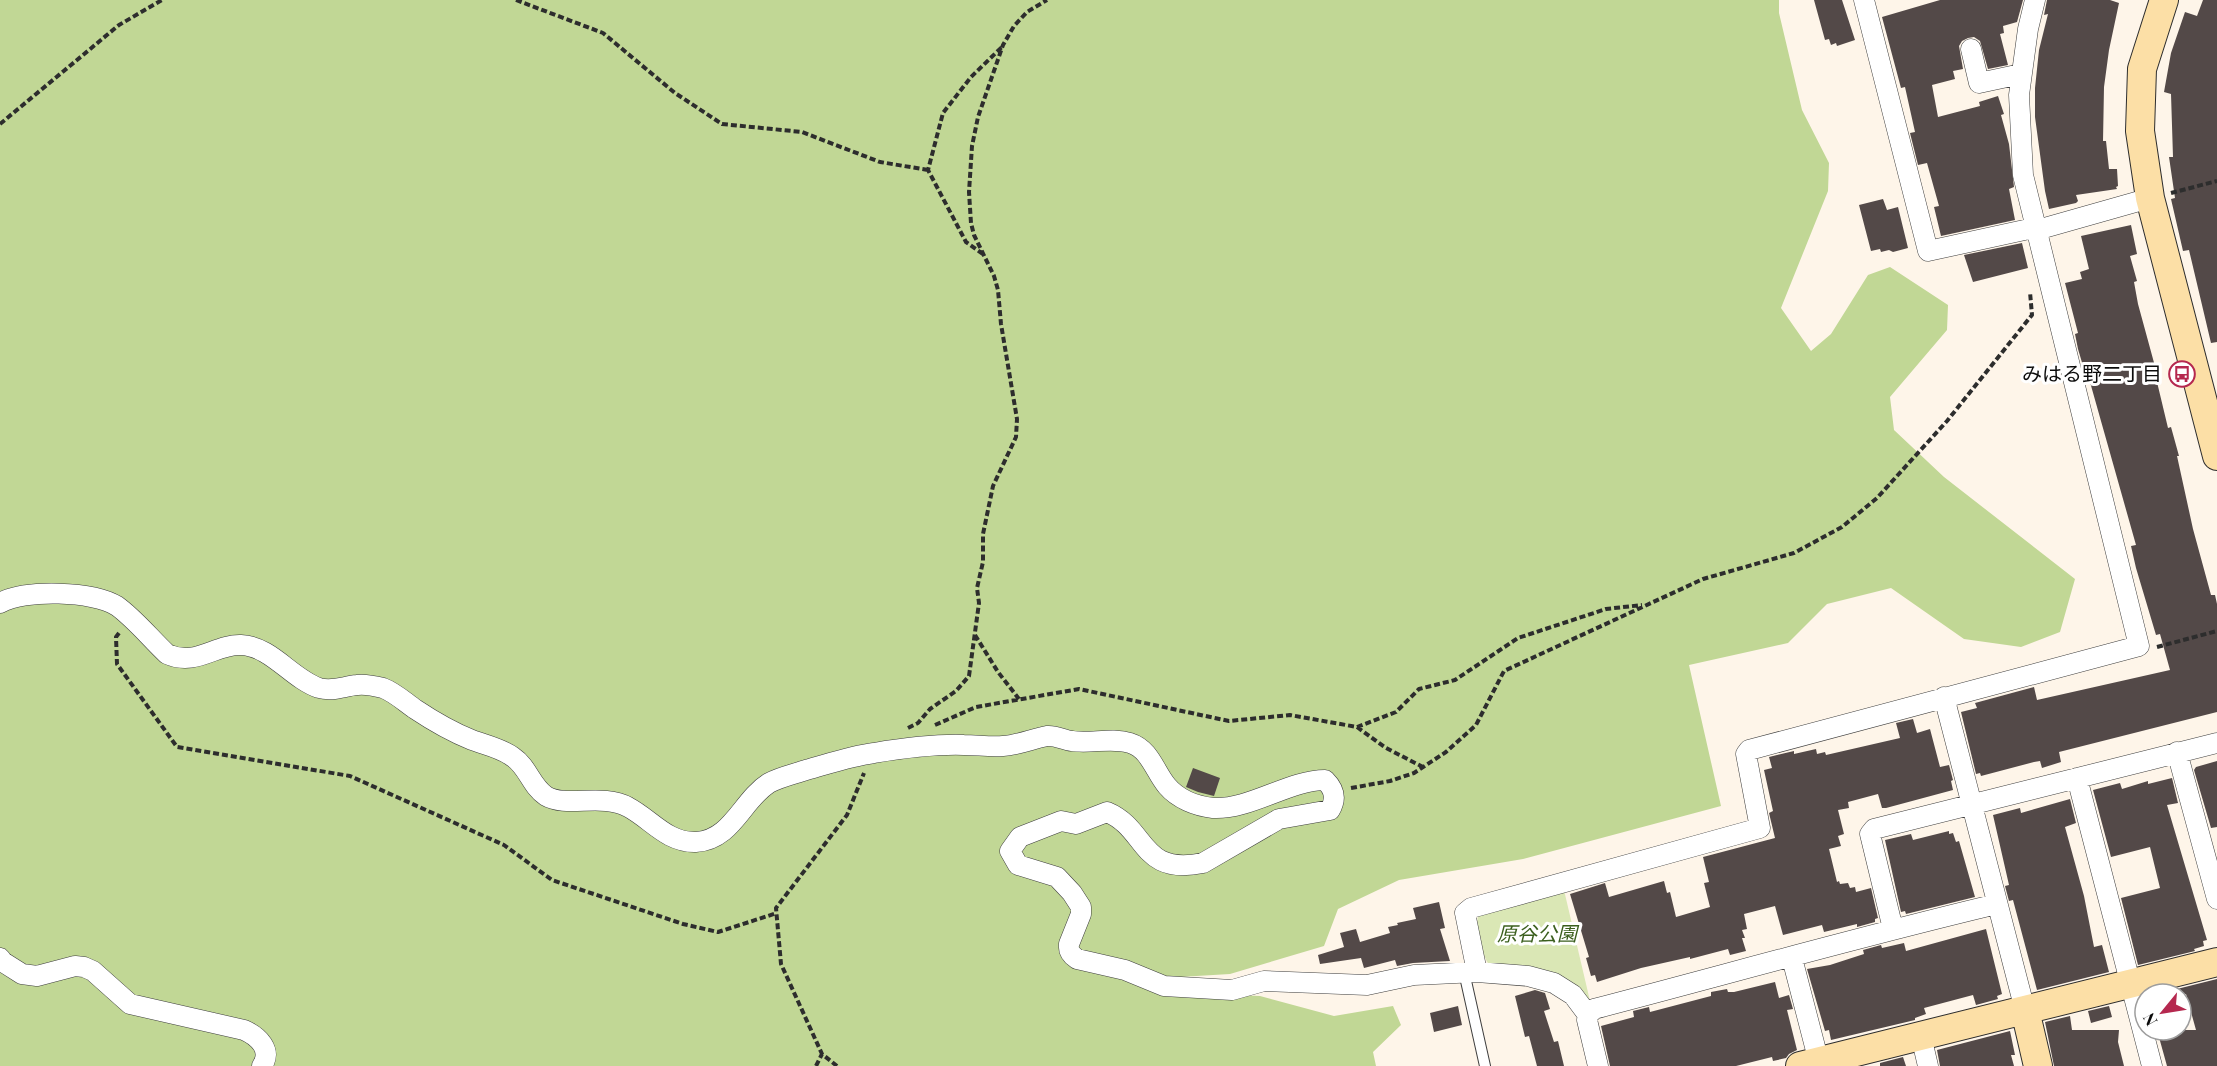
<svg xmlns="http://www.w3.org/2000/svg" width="2217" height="1066" font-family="'Playfair Display','Noto Sans JP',serif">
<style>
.green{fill:#dae7b5}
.forest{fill:#c1d795}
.building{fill:#534948}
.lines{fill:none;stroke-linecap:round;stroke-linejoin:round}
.lane-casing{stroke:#3e3e3e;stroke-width:12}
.street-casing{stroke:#3e3e3e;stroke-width:21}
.secondary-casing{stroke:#2d2d2d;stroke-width:30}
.path{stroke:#2d2d2d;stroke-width:4;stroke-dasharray:6 3;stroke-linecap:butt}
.lane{stroke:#fff;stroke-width:10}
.street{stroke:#fff;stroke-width:20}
.secondary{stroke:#fcdfa6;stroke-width:28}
.labels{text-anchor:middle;stroke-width:6;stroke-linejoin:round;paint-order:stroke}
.poi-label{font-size:20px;fill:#0b0b0b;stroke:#fff;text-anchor:end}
.park-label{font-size:20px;font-style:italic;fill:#3b5f1e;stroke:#fff}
</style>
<rect width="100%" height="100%" fill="#fef5e9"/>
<!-- green -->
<path class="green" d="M 1564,890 L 1590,1001 L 1491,967 C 1482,958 1473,926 1479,914 Z"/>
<!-- forest -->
<path class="forest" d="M 0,0 L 1779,0 L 1779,13 L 1802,110 L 1829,163 L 1828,191 L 1781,308 L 1811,351 L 1831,334 L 1868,275 L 1890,267 L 1948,305 L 1947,330 L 1890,397 L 1894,430 L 1944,477 L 2075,579 L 2060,632 L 2021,647 L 1964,639 L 1891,588 L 1827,604 L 1788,643 L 1689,665 L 1721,806 L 1523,859 L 1399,880 L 1338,909 L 1324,946 L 1230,974 L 1163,978 L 1158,992 L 1260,996 L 1334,1016 L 1393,1006 L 1401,1025 L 1373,1052 L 1376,1066 L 0,1066 Z"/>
<!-- building -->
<path class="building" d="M 1814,0 L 1842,0 L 1855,40 L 1837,46 L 1836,43 L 1831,45 L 1829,39 L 1825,40 Z
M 1940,0 L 2023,0 L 2017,22 L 2003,26 L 2004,33 L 2000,34 L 2008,65 L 1988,69 L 1980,41 L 1974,37 L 1968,38 L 1962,41 L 1959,46 L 1963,69 L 1953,71 L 1955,79 L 1932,85 L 1938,117 L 1980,106 L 1979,102 L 1998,96 L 2004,114 L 2001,115 L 2009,144 L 2014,187 L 2009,189 L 2015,220 L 1941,236 L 1934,207 L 1939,206 L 1927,163 L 1918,165 L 1910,133 L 1915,132 L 1905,87 L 1901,88 L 1882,17 Z
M 2047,0 L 2110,0 L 2119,3 L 2109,50 L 2104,87 L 2103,141 L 2106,141 L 2109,169 L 2117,169 L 2118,186 L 2116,187 L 2117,189 L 2076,195 L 2078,201 L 2076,203 L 2049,209 L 2045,191 L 2035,117 L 2035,88 L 2039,50 L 2048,14 L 2044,15 Z
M 2203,0 L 2217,0 L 2217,342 L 2211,343 L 2189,250 L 2183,251 L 2171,199 L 2175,198 L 2169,157 L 2173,157 L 2171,94 L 2164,92 L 2171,53 L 2185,12 L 2197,16 Z
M 1883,199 L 1887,210 L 1898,207 L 1908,248 L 1893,252 L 1889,250 L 1881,252 L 1880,249 L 1871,251 L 1859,205 Z
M 2131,225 L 2137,254 L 2130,256 L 2137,281 L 2134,282 L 2138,304 L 2159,381 L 2157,382 L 2168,428 L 2171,427 L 2179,456 L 2177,456 L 2193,529 L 2211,595 L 2215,595 L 2217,604 L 2217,712 L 2059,752 L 2061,762 L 2042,768 L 2040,761 L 2034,762 L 1981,776 L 1980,773 L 1976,774 L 1961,712 L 1977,708 L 1975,703 L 2034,687 L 2037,700 L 2170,670 L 2160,634 L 2156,635 L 2136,568 L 2131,546 L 2136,545 L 2088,375 L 2086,376 L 2078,349 L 2075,334 L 2078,333 L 2065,283 L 2082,279 L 2080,272 L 2089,269 L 2081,236 Z
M 2022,243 L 2028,268 L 1973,282 L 1964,255 Z
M 1913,719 L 1917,733 L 1930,729 L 1940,767 L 1949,765 L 1953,780 L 1951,781 L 1953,790 L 1886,808 L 1882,808 L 1878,794 L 1848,802 L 1849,808 L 1838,810 L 1844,834 L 1838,836 L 1841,846 L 1829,849 L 1837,882 L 1839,881 L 1840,884 L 1848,883 L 1850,888 L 1855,887 L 1856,892 L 1871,888 L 1878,918 L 1875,919 L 1875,922 L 1857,927 L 1857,924 L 1824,932 L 1822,925 L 1783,935 L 1775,906 L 1744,914 L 1747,929 L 1742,930 L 1745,938 L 1742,938 L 1746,951 L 1730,955 L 1728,949 L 1690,959 L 1690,957 L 1641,968 L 1597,982 L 1595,975 L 1591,976 L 1586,958 L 1589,957 L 1570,894 L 1605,883 L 1609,897 L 1664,881 L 1667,893 L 1670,892 L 1676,917 L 1710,907 L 1704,883 L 1709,882 L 1703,857 L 1775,838 L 1769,813 L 1773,811 L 1764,770 L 1772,768 L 1769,757 L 1794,751 L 1794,754 L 1816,749 L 1817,754 L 1825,752 L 1826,755 L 1900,738 L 1896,723 Z
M 2217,761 L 2217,827 L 2211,828 L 2194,770 L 2196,767 Z
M 1193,768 L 1220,778 L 1214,796 L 1198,792 L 1186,787 Z
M 2172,778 L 2178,803 L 2167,805 L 2207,940 L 2203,941 L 2204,946 L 2194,949 L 2195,951 L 2138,965 L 2121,898 L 2160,888 L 2150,847 L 2111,857 L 2093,790 L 2120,783 L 2122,789 L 2148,781 L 2148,784 Z
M 2070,799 L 2076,823 L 2065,827 L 2084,896 L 2094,947 L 2102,945 L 2109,972 L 2037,990 L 2013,900 L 2009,901 L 2005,886 L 2009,885 L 1993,815 L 2020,808 L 2021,813 Z
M 1949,831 L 1949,834 L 1953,833 L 1956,842 L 1959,841 L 1975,897 L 1906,914 L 1905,911 L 1901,912 L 1885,840 L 1911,834 L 1913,840 Z
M 1439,902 L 1445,928 L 1440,929 L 1450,961 L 1413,963 L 1397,966 L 1395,960 L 1364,968 L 1361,958 L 1320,964 L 1318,955 L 1344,947 L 1340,933 L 1356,929 L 1360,942 L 1390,933 L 1388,927 L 1398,925 L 1397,923 L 1416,919 L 1413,908 Z
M 1986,929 L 2002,994 L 1997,996 L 1998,999 L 1976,1005 L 1973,995 L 1924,1008 L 1926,1014 L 1915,1018 L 1915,1020 L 1831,1040 L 1829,1030 L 1825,1031 L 1807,969 L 1830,965 L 1864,954 L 1863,950 L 1881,945 L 1882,948 L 1904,943 L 1906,951 Z
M 2217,979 L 2217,1066 L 2167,1066 L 2157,1030 L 2196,1030 L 2186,994 L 2157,994 Z
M 1775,982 L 1779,998 L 1789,995 L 1793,1009 L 1787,1010 L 1797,1050 L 1789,1054 L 1786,1058 L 1773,1061 L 1772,1057 L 1736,1066 L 1610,1066 L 1601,1026 L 1634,1017 L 1633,1011 L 1649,1007 L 1650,1012 L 1711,996 L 1711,992 L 1727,989 L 1728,992 L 1734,992 Z
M 1535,990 L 1545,993 L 1550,1009 L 1544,1011 L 1554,1042 L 1558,1041 L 1564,1066 L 1537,1066 L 1529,1036 L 1525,1037 L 1515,996 Z
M 1458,1006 L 1462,1025 L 1434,1032 L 1430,1013 Z
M 2109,1006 L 2112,1017 L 2091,1023 L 2088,1011 Z
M 2070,1016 L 2072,1030 L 2119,1030 L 2118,1042 L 2124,1066 L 2054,1066 L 2045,1022 Z
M 2010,1031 L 2015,1055 L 2011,1055 L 2014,1066 L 1940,1066 L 1937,1050 Z
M 1903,1057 L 1906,1066 L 1880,1066 L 1880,1063 Z"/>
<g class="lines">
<!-- lane casing -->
<g class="lane-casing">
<path id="lane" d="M 1464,972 L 1485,1066"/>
</g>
<!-- street casing -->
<g class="street-casing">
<path id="street" d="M 1864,0 L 1928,251 L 2029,229 L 2037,230 L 2150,198
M 1971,49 L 1979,83 L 2021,74
M 0,603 C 25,589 93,591 117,606 C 135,619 151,639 167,654 C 196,667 215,644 241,645 C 271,646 292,679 319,688 C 333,692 344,686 357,685 C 365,684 375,686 383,688 C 394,692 405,702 415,709 C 433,721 452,732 472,740 C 485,745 501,748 513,757 C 528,767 531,786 546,796 C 566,808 603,793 628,807 C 651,819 667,843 696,842 C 732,840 742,800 769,783 C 780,777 794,774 806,770 C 828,764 851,756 874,753 C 904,748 935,744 964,745 C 977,745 990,747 1003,746 C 1018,745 1032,739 1047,736 C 1056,735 1063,740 1072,741 C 1091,744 1112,737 1130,743 C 1150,749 1155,772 1167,786 C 1178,799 1196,806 1213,808 C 1250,810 1289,780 1325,780 C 1334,789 1337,798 1330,810 L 1279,819 L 1203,863 C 1139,876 1148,829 1107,812 L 1076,824 L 1061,821 L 1020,837 L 1010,851 L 1018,865 L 1057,877 L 1072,893 L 1081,907 L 1081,914 L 1069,944 C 1068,951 1071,955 1077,959 L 1125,970 L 1164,986 L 1232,990 L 1264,981 L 1367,985 L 1414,975 L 1477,972 L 1528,976 L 1554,983 L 1573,995 L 1588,1015
M 1944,697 L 2025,1010
M 2177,752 L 2217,899
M 2077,778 L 2152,1066
M 1893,929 L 1870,834 L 1874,829 L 2217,743
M 0,958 L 3,962 L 22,974 L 37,976 L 75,966 L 84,967 L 93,971 L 130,1004 L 244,1030 C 258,1036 273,1050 262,1066
M 1792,958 L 1820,1066
M 1477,972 L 1465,913 L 1471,908 L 1760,828 L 1746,754 L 1749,750 L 2139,646 L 2023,175 L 2019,95 L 2028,29 L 2035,0
M 1921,1036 L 1928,1066
M 1598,1066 L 1587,1020 L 1588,1015 L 1594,1009 C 1728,974 1862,936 1997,904"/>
</g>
<!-- secondary casing -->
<g class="secondary-casing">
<path id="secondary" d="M 2164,0 L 2142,69 L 2140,131 L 2150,198 L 2217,456
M 2025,1010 L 2038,1066
M 1800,1066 L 2217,962"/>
</g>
<!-- path -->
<path class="path" d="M 516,0 L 603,33 L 675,93 L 722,124 L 802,132 L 880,162 L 928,170
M 0,124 L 119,25 L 162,0
M 2171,193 L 2217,181
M 983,254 L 966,242 L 928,170 L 943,113 L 971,77 L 1003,46
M 119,633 L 116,637 L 117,664 L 177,747 L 350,776 L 504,845 L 552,880 L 683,924 L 718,932 L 777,913
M 975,635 L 998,672 L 1019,699
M 2157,647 L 2217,631
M 935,725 L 976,707 L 1079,689 L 1229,721 L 1290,715 L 1357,727 L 1396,712 L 1419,689 L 1455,680 L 1518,638 L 1606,609 L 1642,605
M 1357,727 L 1386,748 L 1423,767
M 908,728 L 918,723 L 930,709 L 956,691 L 969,676 L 979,603 L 977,588 L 983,562 L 983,534 L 993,486 L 1016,437 L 1017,419 L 1001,324 L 998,290 L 994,276 L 974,235 L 971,223 L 969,192 L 972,146 L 978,117 L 1003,45 L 1014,26 L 1027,12 L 1047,0
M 1351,788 L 1390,781 L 1414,773 L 1446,752 L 1476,725 L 1504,671 L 1703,579 L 1794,553 L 1842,527 L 1877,498 L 1947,421 L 2032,315 L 2030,292
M 816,1066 L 822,1054
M 837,1066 L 822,1054 L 781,964 L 776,908 L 847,815 L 864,773"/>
<!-- lane -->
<use href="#lane" class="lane"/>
<!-- street -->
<use href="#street" class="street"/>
<!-- secondary -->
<use href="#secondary" class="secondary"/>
</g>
<!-- icons -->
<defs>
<g id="bus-ring" transform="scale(1.35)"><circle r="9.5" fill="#fff" stroke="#b5284f" stroke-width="1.5"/><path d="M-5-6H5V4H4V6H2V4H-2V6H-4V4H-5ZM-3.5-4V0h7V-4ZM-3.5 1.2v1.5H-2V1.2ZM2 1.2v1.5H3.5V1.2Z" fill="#b5284f"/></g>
</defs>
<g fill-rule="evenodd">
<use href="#bus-ring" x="2182" y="374"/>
</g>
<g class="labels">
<!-- poi labels -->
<g class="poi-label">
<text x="2162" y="381">みはる野二丁目</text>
</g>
<!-- park labels -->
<g class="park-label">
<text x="1537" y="941">原谷公園</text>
</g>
</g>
<!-- north arrow -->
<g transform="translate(2163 1012) rotate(240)"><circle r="28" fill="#ffffff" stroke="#9d9d9d" stroke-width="1.5"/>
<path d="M0-4.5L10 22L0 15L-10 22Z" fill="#b5284f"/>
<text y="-9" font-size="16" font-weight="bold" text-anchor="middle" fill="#0b0b0b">N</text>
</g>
</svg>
